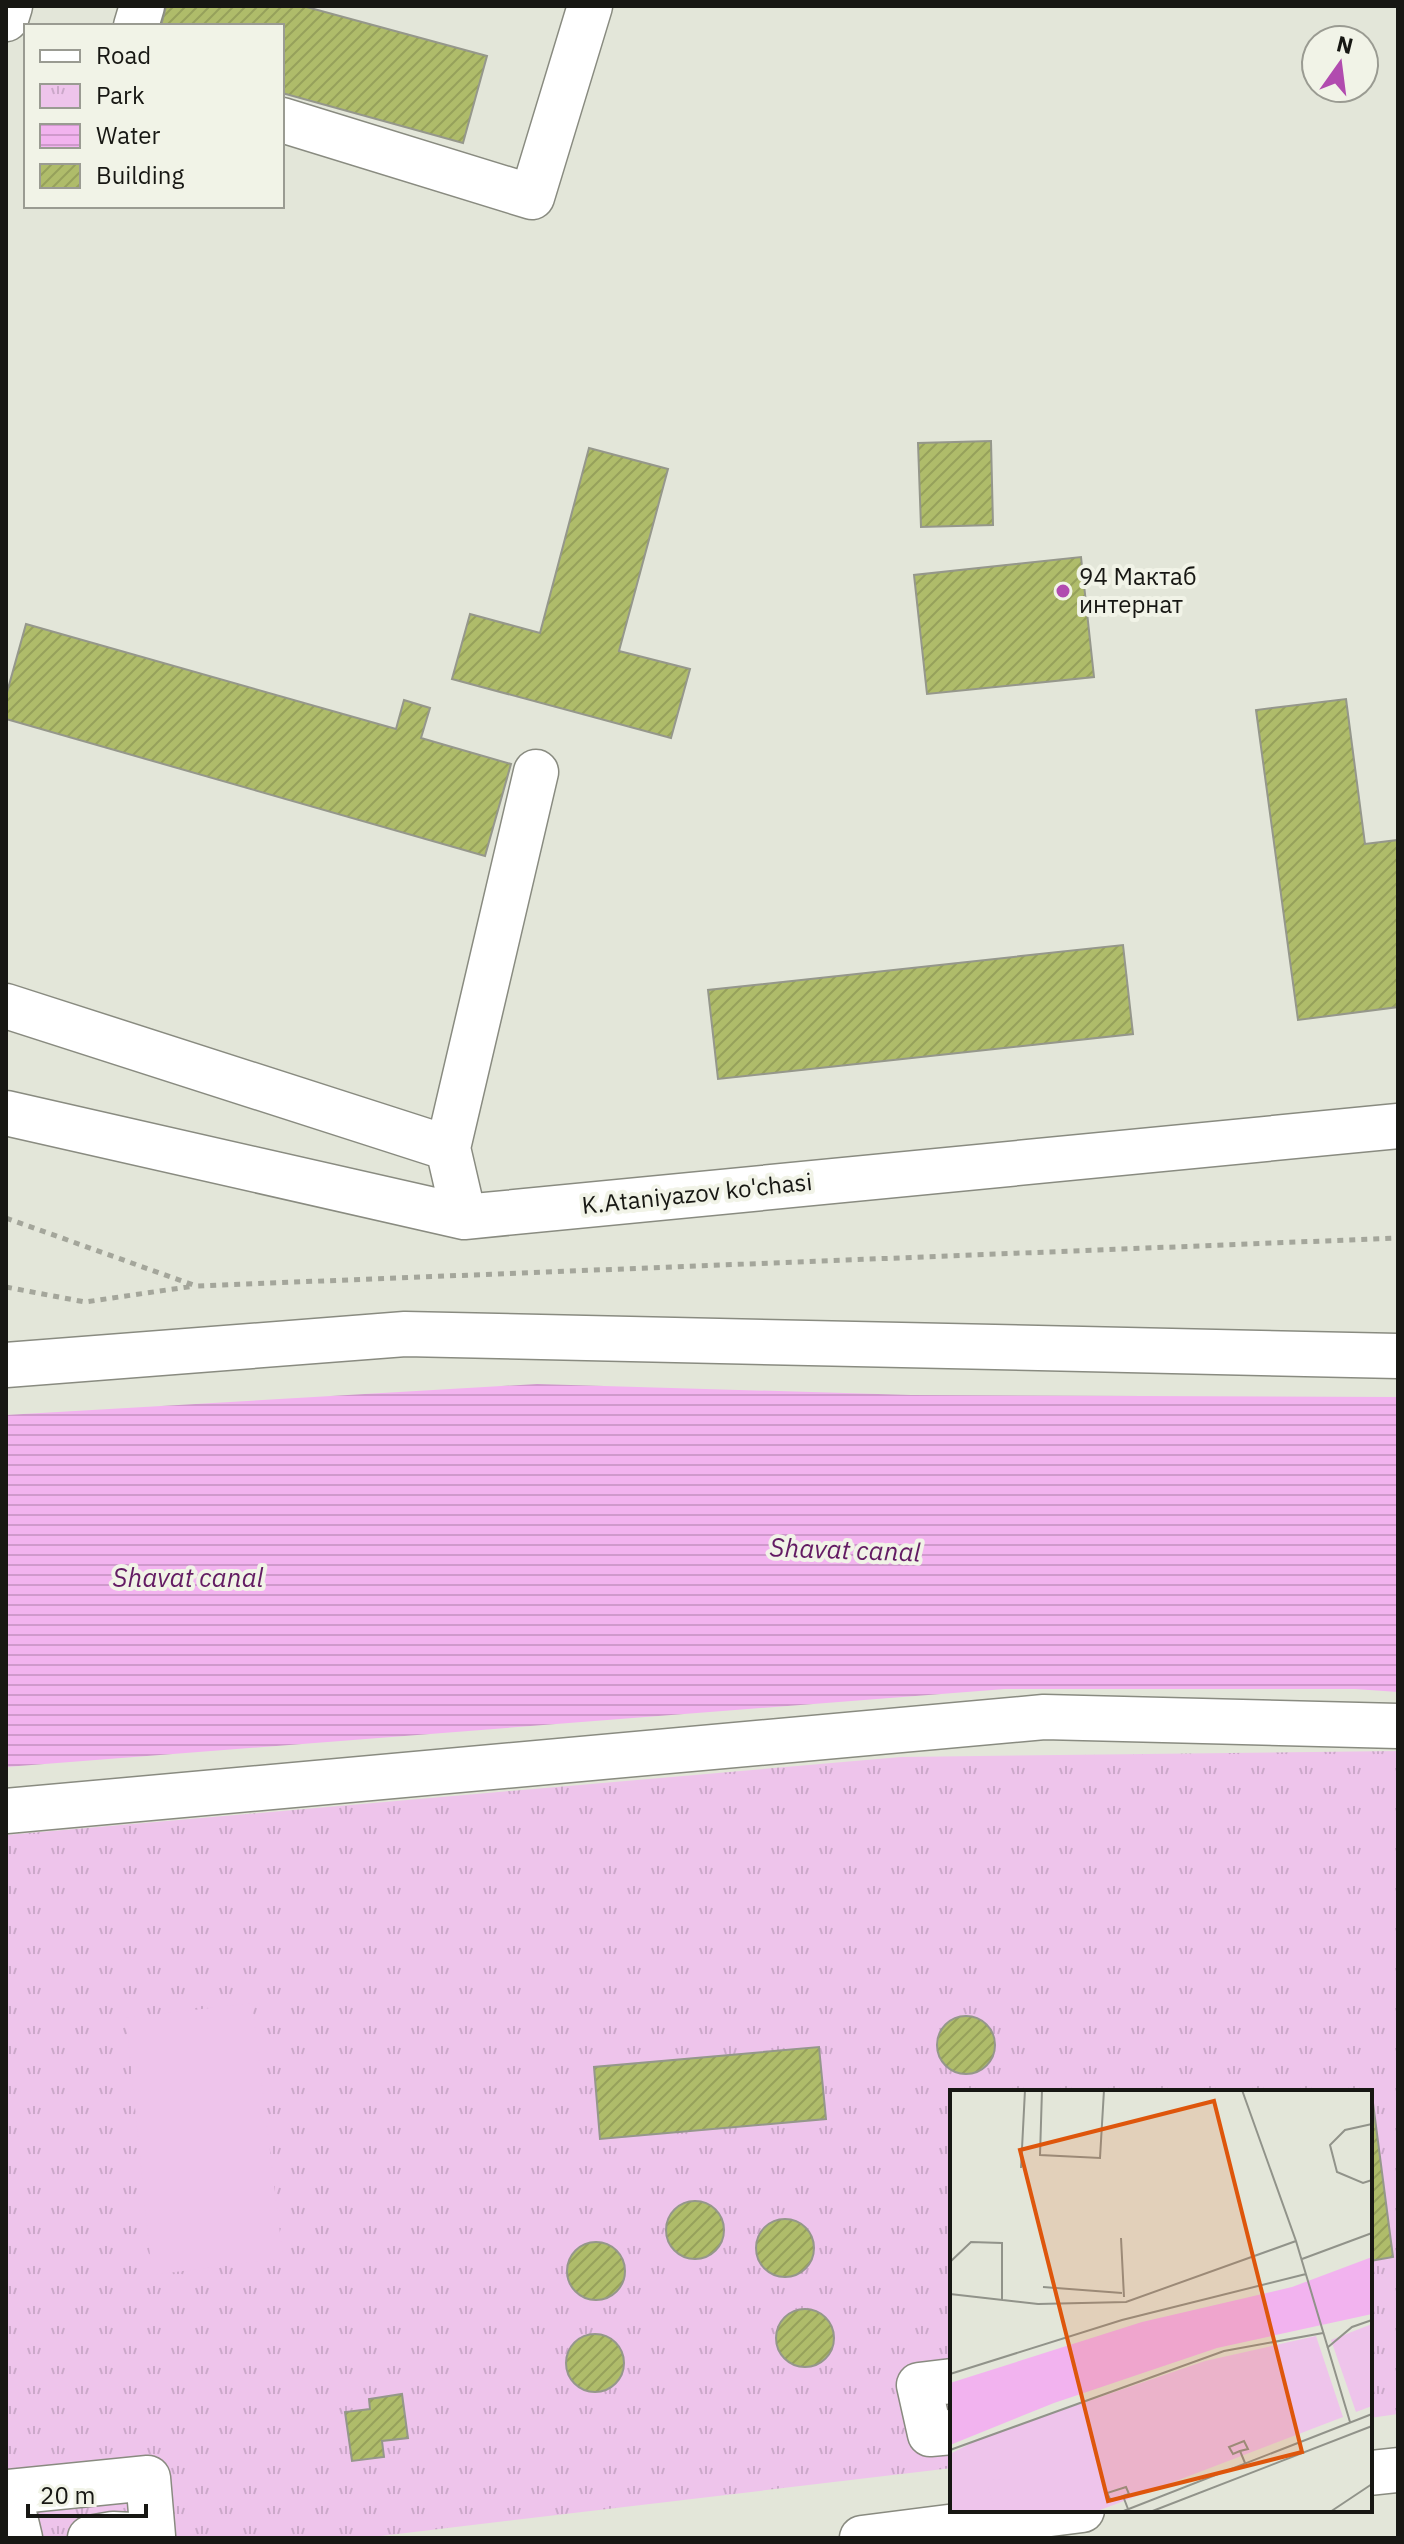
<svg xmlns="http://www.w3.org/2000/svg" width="1404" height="2544" font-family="'IBM Plex Sans',sans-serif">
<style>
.park{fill:url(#park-tufts)}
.garden{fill:#eec4eb}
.water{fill:url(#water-rules)}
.building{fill:url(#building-hatch);stroke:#95978b;stroke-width:2}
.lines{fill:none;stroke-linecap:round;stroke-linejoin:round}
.minor-casing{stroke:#898b80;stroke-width:47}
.major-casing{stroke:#898b80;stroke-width:47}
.path{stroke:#a4a69b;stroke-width:5;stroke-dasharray:6 6;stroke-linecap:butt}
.minor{stroke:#fff;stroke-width:44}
.major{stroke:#fff;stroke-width:44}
.poi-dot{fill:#b14baf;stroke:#f1f3e7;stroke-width:3}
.labels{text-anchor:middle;stroke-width:8;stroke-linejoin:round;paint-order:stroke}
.poi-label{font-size:24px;fill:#171713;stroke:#f1f3e7;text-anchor:start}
.street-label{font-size:24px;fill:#171713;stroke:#f1f3e7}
.water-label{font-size:26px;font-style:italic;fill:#631b63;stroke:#f1f3e7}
.inset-road{fill:none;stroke:#91938a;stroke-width:2}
.view{fill:#de560c;fill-opacity:0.15;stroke:#de560c;stroke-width:4}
.inset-edge{fill:none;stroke:#171713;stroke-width:4}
</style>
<defs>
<pattern id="park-tufts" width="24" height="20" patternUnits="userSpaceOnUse" patternTransform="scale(2)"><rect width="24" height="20" fill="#eec4eb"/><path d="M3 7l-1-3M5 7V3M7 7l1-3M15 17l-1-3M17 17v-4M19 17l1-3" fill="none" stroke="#cba8c9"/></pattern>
<pattern id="water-rules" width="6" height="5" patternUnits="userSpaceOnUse" patternTransform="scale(2)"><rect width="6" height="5" fill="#f2b3ef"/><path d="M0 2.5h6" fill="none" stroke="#cf99cc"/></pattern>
<pattern id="building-hatch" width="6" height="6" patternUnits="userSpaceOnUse" patternTransform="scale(2)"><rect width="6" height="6" fill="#afbc6a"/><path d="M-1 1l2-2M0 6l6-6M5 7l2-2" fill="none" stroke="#96a15b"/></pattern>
</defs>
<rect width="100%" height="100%" fill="#e3e6d9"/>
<!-- park -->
<path class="park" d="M 1398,1751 L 1398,2414 L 1370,2418 L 1370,2092 L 952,2092 L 952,2468 L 364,2538 L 6,2538 L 6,1835 L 901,1757 Z"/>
<!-- garden -->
<path class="garden" d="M 252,2003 L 283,2258 L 152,2275 L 126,2018 Z"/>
<!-- water -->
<path class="water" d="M 537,1384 L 911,1395 L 1398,1397 L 1398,1692 L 1355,1689 L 1005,1689 L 6,1767 L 6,1415 Z"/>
<!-- building -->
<path class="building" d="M 166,6 L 303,6 L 487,56 L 463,143 L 282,93 L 282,26 L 161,26 Z
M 991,441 L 993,525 L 921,527 L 918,443 Z
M 589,448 L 668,469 L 619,651 L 690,669 L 671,738 L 452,679 L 470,614 L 540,633 Z
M 1081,557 L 1094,677 L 927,694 L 914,575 Z
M 26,624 L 396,729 L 404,700 L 430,708 L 421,738 L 511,764 L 485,856 L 6,719 L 6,696 Z
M 1346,699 L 1365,844 L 1398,840 L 1398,1007 L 1298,1020 L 1256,710 Z
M 1123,945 L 1133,1034 L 718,1079 L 708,990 Z
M937 2045a29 29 0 1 1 58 0a29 29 0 1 1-58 0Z
M 819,2047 L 826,2119 L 600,2139 L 594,2067 Z
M 1370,2103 L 1373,2103 L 1393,2257 L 1370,2261 Z
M666 2230a29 29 0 1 1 58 0a29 29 0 1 1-58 0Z
M756 2248a29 29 0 1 1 58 0a29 29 0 1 1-58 0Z
M567 2271a29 29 0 1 1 58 0a29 29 0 1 1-58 0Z
M776 2338a29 29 0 1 1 58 0a29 29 0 1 1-58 0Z
M566 2363a29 29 0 1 1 58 0a29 29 0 1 1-58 0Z
M 402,2394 L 408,2438 L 382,2441 L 384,2457 L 352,2461 L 345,2412 L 370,2409 L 369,2399 Z"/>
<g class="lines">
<!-- minor casing -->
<g class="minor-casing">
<path id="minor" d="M 6,19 L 10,6
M 136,26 L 142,6
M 282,120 L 532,197 L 590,6
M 6,1006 L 448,1148
M 6,1113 L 464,1217 L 1398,1126
M 464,1217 L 448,1148 L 536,772
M 6,1365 L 405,1334 L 1398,1356
M 6,1811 L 1044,1717 L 1398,1726
M 952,2381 L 919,2385 L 930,2434 L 952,2432
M 20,2538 L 9,2492 L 148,2478 L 153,2536 L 113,2534 L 90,2538"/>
</g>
<!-- major casing -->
<g class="major-casing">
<path id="major" d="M 1370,2473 L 1398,2470
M 862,2538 L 1082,2510"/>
</g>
<!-- path -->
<path class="path" d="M 6,1218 L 196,1286 L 1398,1238
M 6,1287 L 85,1302 L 194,1286"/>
<!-- minor -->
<use href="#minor" class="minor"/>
<!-- major -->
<use href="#major" class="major"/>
</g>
<!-- markers -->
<circle class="poi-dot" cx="1063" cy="591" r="8"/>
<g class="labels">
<!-- poi labels -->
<g class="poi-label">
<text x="1079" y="585">94 Мактаб<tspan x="1079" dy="28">интернат</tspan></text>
</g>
<!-- street labels -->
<g class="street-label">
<text transform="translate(697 1194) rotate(-6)" y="8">K.Ataniyazov ko'chasi</text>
</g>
<!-- water labels -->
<g class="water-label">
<text transform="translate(845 1550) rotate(2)" y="9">Shavat canal</text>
<text x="188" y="1587">Shavat canal</text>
</g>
</g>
<!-- overview -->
<g transform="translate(950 2090)">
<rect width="422" height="422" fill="#e3e6d9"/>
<path d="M 422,234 L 422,316 L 406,322 L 381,250 ZM 366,246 L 393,327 L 145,422 L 0,422 L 0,364 L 33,347 L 255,271 Z" fill="#eec4eb"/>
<path d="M 174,327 L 187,362 L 170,368 L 157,334 ZM 42,389 L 51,390 L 60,408 L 54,420 L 44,415 L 38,397 Z" fill="#eec4eb"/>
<path d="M 422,167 L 422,224 L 267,258 L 104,313 L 0,355 L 0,293 L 192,232 L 342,197 Z" fill="#f2b3ef"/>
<path class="inset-road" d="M 92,0 L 90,65 L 150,68 L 154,0M 292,0 L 346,151 L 400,332M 422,34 L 395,40 L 380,55 L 387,82 L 413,93 L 422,90M 71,78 L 75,0M 171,148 L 174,207M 352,169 L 422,143M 0,172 L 21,152 L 52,153 L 52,210M 93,197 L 172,203M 0,204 L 88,214 L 176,212 L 346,151M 377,258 L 402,237 L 422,230M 0,284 L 172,230 L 356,184M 0,360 L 274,261 L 373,243M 290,361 L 283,364 L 279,357 L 294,351 L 298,359 L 290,361 L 295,373M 173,406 L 179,404 L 176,397 L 157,403 L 161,411 L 173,406 L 178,419M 171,422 L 422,324M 200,422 L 422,336M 380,422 L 422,394"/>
<path class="view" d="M 264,11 L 352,362 L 158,411 L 70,60 Z"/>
<rect width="422" height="422" class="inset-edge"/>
</g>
<!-- border -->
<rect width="1404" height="2544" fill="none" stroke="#171713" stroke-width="16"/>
<!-- legend -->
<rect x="24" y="24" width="260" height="184" fill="#f1f3e7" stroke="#9a9b92" stroke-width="2"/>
<rect x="40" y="50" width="40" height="12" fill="#ffffff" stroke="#9a9b92" stroke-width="2"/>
<text x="96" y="64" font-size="24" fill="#171713">Road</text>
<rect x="40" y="84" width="40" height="24" fill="url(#park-tufts)" stroke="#9a9b92" stroke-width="2"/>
<text x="96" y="104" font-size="24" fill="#171713">Park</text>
<rect x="40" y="124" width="40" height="24" fill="url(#water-rules)" stroke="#9a9b92" stroke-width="2"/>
<text x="96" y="144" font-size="24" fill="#171713">Water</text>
<rect x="40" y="164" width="40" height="24" fill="url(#building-hatch)" stroke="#9a9b92" stroke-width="2"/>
<text x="96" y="184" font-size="24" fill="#171713">Building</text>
<!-- north arrow -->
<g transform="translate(1340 64) rotate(14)"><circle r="38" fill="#f1f3e7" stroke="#9a9b92" stroke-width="2"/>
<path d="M0-6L14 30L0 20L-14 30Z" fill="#b14baf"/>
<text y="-12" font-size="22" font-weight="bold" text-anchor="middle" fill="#171713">N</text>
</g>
<!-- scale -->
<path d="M28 2504v12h118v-12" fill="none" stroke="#171713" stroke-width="4"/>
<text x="40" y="2504" font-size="24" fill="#171713" stroke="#f1f3e7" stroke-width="6" paint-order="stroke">20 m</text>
</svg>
